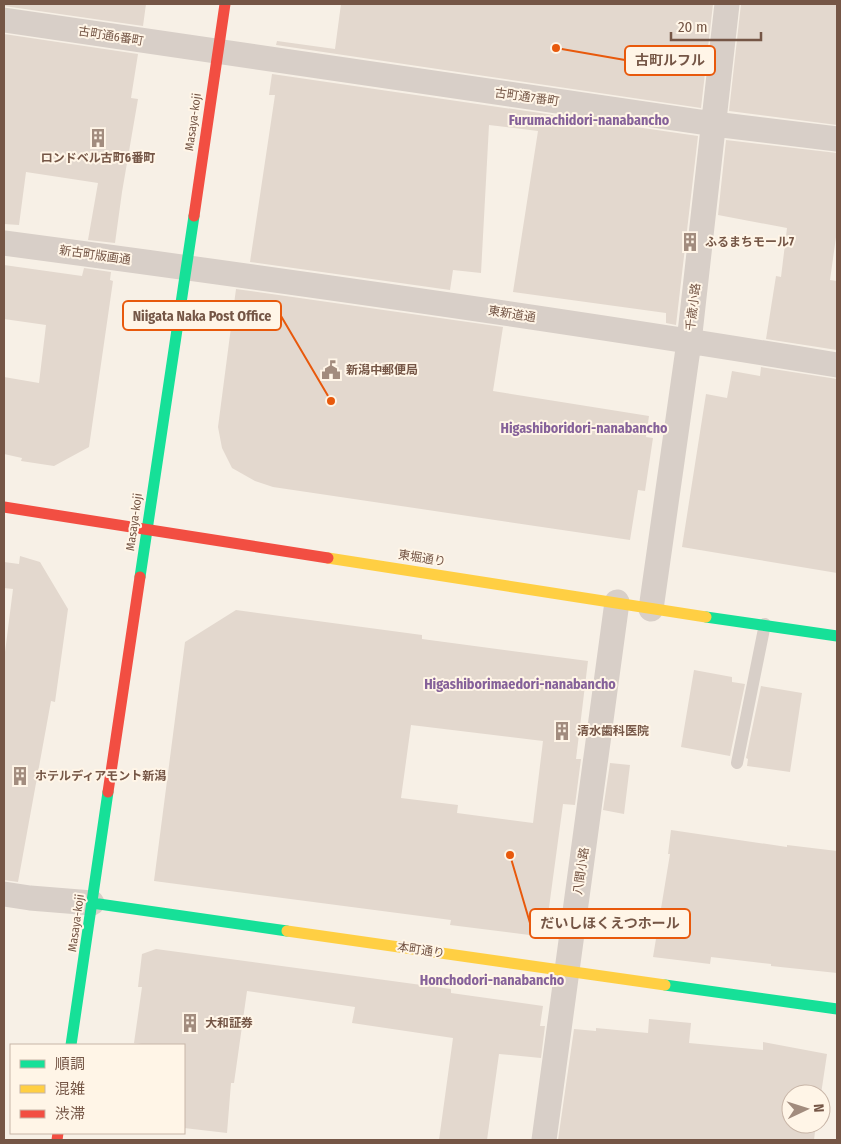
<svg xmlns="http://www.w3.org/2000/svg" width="841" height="1144" font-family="'Fira Sans Condensed','Noto Sans JP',sans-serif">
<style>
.building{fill:#e3d8ce;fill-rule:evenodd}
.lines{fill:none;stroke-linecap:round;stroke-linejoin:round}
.lane{stroke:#d8cfc8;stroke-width:12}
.street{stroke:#d8cfc8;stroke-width:25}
.fast{stroke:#16e098;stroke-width:11}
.slow{stroke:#ffcf43;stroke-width:11}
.jam{stroke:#f24e42;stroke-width:11}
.labels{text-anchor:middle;stroke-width:4;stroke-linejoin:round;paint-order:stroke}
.street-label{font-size:12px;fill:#755646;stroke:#fff5e7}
.poi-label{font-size:12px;font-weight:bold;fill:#755646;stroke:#fff5e7;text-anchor:start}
.neighbourhood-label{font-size:14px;font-weight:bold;fill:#856199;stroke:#fff5e7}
.leader{fill:none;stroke:#e8590c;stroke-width:2}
.callout-dot{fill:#e8590c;stroke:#fff5e7;stroke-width:2}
.callout{fill:#fff5e7;stroke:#e8590c;stroke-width:2}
.callout-label{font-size:14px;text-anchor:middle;font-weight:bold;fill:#755646}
</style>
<rect width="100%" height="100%" fill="#f7f0e6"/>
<!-- building -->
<path class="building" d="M 4,4 L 146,4 L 143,26 L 4,6 Z
M 341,4 L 713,4 L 701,108 L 276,45 L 277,41 L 335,49 Z
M 741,4 L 837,4 L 837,125 L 729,111 Z
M 4,34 L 138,54 L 131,98 L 138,99 L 122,192 L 115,243 L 88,240 L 98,183 L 26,172 L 19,225 L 4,224 Z
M 272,74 L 698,136 L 676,325 L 666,323 L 666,313 L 513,292 L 538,131 L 489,125 L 481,273 L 453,270 L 450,290 L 250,262 L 275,95 L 269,95 Z
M 726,140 L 837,153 L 837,230 L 830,280 L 837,281 L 837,350 L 766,339 L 776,276 L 781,277 L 787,228 L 718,215 Z
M 4,265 L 82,276 L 84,268 L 111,272 L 110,280 L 113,281 L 89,447 L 54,466 L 21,461 L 22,458 L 4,454 L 4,377 L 39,383 L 46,325 L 4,319 Z
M 236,289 L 503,327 L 493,391 L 649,416 L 646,437 L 653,438 L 645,491 L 638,490 L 630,540 L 273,487 L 255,481 L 232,468 L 222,448 L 218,427 Z
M 761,367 L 837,379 L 837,573 L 682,547 L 706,394 L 727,398 L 732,371 L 760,376 Z
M 20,556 L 40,562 L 68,609 L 55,702 L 51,701 L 18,882 L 4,880 L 4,660 L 13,589 L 4,588 L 4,562 L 19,564 Z
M 236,610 L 422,635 L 422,639 L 588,661 L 576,759 L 581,759 L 575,805 L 563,804 L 545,937 L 450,925 L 451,920 L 154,881 L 185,642 ZM 411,725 L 543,741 L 533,823 L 457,813 L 458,805 L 401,798 Z
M 694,670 L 732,677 L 732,682 L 745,684 L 730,756 L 681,747 Z
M 761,686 L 802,693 L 790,772 L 747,766 L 748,759 L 746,758 Z
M 610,763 L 630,765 L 624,814 L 603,810 Z
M 671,830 L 787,847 L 787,845 L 837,851 L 837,973 L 771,966 L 771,964 L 711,957 L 710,964 L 653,957 L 670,854 L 668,854 Z
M 156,949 L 451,989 L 451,993 L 543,1006 L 540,1026 L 545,1026 L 541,1058 L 499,1054 L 487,1140 L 439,1140 L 453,1038 L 352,1023 L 355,1007 L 247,991 L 234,1083 L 231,1083 L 227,1133 L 184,1128 L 184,1045 L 150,1045 L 134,1043 L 142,987 L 138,987 L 142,954 Z
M 649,1019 L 691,1023 L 689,1043 L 763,1050 L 763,1042 L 827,1054 L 821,1094 L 791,1094 L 791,1124 L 816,1124 L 814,1140 L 558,1140 L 574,1029 L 596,1031 L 596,1028 L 648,1033 Z"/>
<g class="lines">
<!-- lane -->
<path class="lane" d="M 737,763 L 765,624"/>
<!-- street -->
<path class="street" d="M 4,20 L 714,124 L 837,139
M 4,243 C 282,280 560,319 837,365
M 651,609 L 689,342 L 727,4
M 4,894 L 30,898 L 92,903
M 544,1140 L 617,602"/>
<!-- fast -->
<path class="fast" d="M 140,577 L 194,216
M 706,617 L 837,636
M 92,903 L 287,931
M 665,985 L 837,1009
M 71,1045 L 108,792"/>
<!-- slow -->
<path class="slow" d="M 328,558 L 706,617
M 287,931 L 665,985"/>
<!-- jam -->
<path class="jam" d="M 194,216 L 225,4
M 4,507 L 328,558
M 108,792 L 140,577
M 57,1140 L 58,1133"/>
</g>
<!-- icons -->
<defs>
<g id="building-bare" transform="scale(1.5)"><path d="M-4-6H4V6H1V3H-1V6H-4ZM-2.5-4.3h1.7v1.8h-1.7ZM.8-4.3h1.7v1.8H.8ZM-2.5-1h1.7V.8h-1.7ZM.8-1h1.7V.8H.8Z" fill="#a28c7e" stroke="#fff5e7" stroke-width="2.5" paint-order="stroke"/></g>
<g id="civic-bare" transform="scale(1.5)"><path d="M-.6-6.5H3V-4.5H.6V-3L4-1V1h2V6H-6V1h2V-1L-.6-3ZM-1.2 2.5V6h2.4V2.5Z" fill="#a28c7e" stroke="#fff5e7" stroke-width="2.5" paint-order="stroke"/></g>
</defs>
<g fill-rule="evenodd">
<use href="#building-bare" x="98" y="138"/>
<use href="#building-bare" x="690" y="242"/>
<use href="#civic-bare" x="331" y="370"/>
<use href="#building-bare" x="562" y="731"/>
<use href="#building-bare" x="20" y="776"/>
<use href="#building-bare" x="190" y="1023"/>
</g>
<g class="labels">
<!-- street labels -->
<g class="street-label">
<text transform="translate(111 36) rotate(9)" y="4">古町通6番町</text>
<text transform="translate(527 97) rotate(8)" y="4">古町通7番町</text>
<text transform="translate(193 122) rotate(-82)" y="4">Masaya-koji</text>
<text transform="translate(95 255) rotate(8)" y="4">新古町版画通</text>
<text transform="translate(693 307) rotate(-83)" y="4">千歳小路</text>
<text transform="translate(512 314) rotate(9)" y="4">東新道通</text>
<text transform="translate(134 522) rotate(-82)" y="4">Masaya-koji</text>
<text transform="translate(422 558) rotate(9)" y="4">東堀通り</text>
<text transform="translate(581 871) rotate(-82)" y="4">八間小路</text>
<text transform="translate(76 923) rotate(-82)" y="4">Masaya-koji</text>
<text transform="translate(421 950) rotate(8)" y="4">本町通り</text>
</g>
<!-- poi labels -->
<g class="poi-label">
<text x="98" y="162" text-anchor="middle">ロンドベル古町6番町</text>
<text x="705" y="246">ふるまちモール7</text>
<text x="346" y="374">新潟中郵便局</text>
<text x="577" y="735">清水歯科医院</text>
<text x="35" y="780">ホテルディアモント新潟</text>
<text x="205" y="1027">大和証券</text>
</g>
<!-- neighbourhood labels -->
<g class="neighbourhood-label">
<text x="589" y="125">Furumachidori-nanabancho</text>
<text x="584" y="433">Higashiboridori-nanabancho</text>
<text x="520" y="689">Higashiborimaedori-nanabancho</text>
<text x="492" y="985">Honchodori-nanabancho</text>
</g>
</g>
<!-- callouts -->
<path class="leader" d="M556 48L625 60M331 401L281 316M510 855L530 923"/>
<g class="callout-dot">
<circle cx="556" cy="48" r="5"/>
<circle cx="331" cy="401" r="5"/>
<circle cx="510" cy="855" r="5"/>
</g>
<g class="callout">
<rect x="625" y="46" width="90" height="29" rx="5"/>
<rect x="123" y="301" width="158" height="29" rx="5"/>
<rect x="530" y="909" width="160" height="29" rx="5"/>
</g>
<g class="callout-label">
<text x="670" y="65">古町ルフル</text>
<text x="202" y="321">Niigata Naka Post Office</text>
<text x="610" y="928">だいしほくえつホール</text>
</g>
<!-- border -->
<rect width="841" height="1144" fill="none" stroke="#755646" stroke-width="10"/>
<!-- legend -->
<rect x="10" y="1044" width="175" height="90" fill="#fff5e7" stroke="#c8b5a7"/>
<rect x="20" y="1060" width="25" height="8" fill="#16e098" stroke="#c8b5a7"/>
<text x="55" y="1069" font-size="15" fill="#755646">順調</text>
<rect x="20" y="1085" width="25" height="8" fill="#ffcf43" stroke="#c8b5a7"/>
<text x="55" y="1094" font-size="15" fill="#755646">混雑</text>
<rect x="20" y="1110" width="25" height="8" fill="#f24e42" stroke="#c8b5a7"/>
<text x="55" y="1119" font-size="15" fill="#755646">渋滞</text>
<!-- north arrow -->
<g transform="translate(806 1109) rotate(86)"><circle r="24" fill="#fff5e7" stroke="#c8b5a7"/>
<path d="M0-4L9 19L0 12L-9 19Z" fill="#a28c7e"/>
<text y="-8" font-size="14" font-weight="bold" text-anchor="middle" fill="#755646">N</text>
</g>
<!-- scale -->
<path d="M671 32v8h90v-8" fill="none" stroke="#755646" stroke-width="2.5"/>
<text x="678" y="32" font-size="15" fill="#755646" stroke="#fff5e7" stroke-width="4" paint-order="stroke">20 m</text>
</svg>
